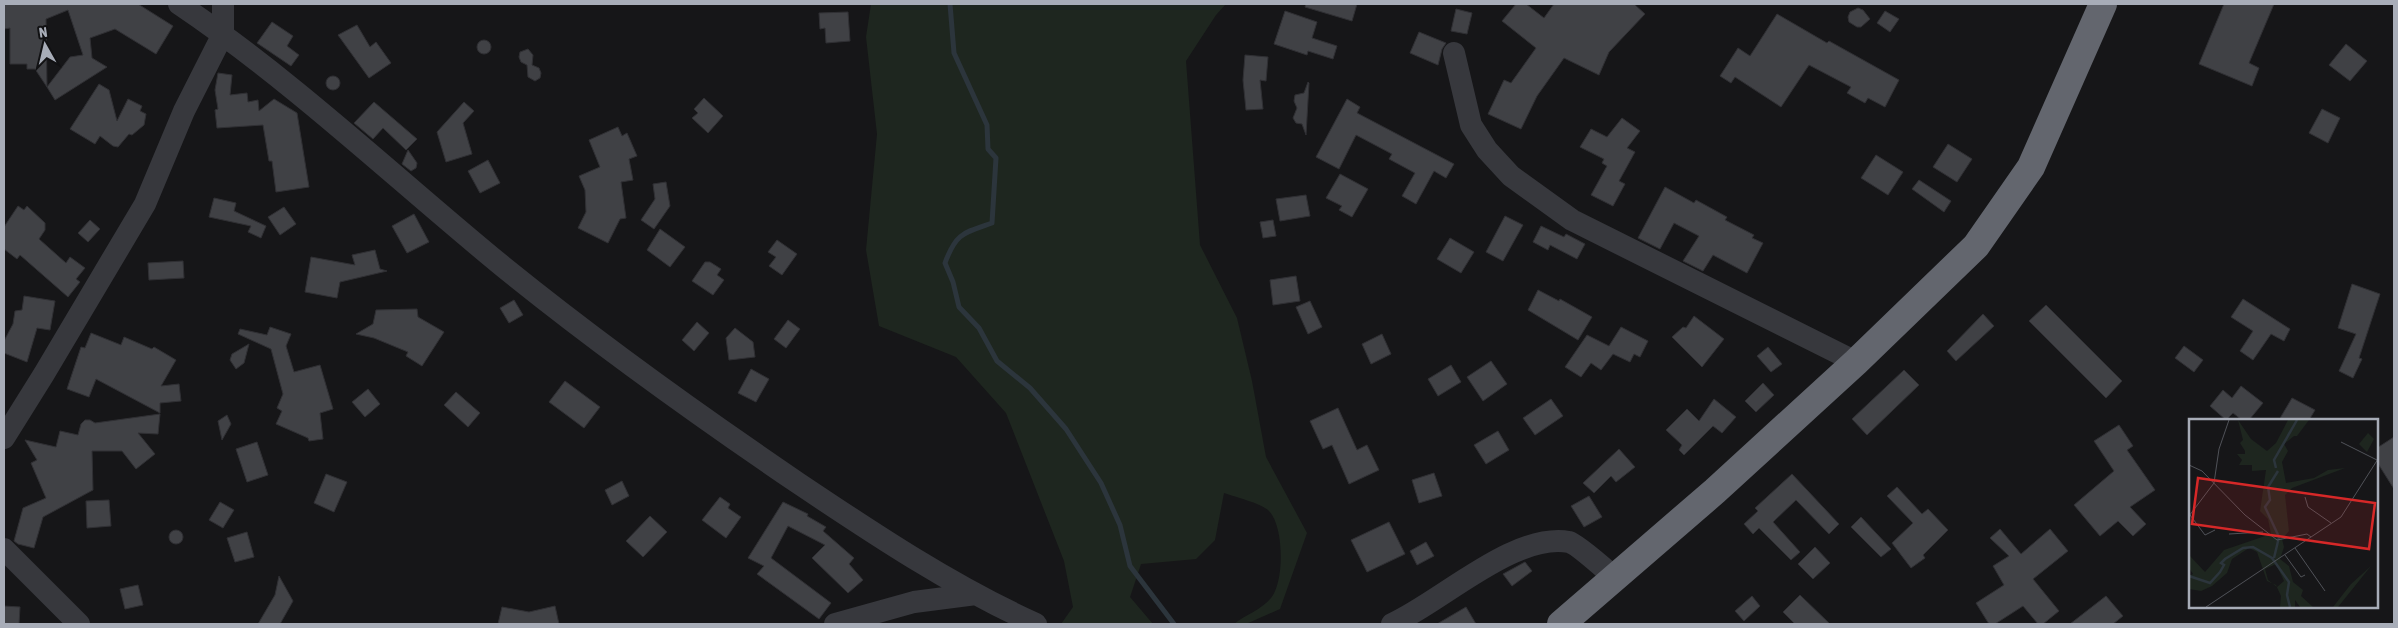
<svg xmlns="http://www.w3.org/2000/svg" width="2398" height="628" font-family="'Asap Condensed',sans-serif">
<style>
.green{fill:#1e261f}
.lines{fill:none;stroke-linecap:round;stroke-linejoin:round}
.stream{stroke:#2c353c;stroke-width:5}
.building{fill:#404145;stroke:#303034}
.minor{stroke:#37383d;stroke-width:22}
.highway{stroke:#63666e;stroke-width:28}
.inset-river{fill:none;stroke:#2c353c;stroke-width:2.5}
.inset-road{fill:none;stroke:#505258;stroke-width:1}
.view{fill:#d62828;fill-opacity:0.15;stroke:#d62828;stroke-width:2.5}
.inset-edge{fill:none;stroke:#a8adb8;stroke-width:2.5}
</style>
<rect width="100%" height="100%" fill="#161618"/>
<!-- green -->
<path class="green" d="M 871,4 L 1226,4 L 1216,15 L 1186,61 L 1200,245 L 1237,318 L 1252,381 L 1266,457 L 1307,533 L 1280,609 L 1246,624 L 1234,624 C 1245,615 1261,610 1271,598 C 1285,581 1284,524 1268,510 C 1260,503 1235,497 1224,493 L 1215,540 L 1196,559 L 1141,564 L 1130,597 L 1153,624 L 1061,624 L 1073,607 L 1064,561 L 1006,413 L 956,357 L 879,326 L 866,250 L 877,134 L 866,37 Z"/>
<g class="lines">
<!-- stream -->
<path class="stream" d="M 950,4 L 954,53 L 987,125 L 988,149 L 996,158 L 992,223 C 963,233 956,233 945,263 L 953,282 L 959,307 L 979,328 L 997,361 L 1030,388 L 1066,429 L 1101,483 L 1120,525 L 1130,566 L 1174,624"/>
</g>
<!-- building -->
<path class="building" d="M 4,4 L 138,4 L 173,26 L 156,54 L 115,29 L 90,38 L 92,58 L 107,67 L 55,100 L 47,87 L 70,57 L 83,55 L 68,10 L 46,19 L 47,87 L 35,69 L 27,69 L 27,64 L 10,64 L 10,28 L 4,29 Z
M 1306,4 L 1357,4 L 1352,21 L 1305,7 Z
M 1516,4 L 1526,4 L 1544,18 L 1554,4 L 1634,4 L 1645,14 L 1609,52 L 1599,75 L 1564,58 L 1537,96 L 1521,129 L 1488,114 L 1504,80 L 1511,83 L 1536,48 L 1502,21 Z
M 2224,4 L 2274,4 L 2249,63 L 2259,68 L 2252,86 L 2199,64 Z
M 1858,8 L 1863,10 L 1870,19 L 1861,27 L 1857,27 L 1849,22 L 1848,17 L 1850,12 Z
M 1456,9 L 1472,13 L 1467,34 L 1451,31 Z
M 1285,11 L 1317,22 L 1312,38 L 1337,46 L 1333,59 L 1308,51 L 1307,55 L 1274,44 Z
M 1885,11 L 1899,19 L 1890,32 L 1877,23 Z
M 848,12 L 850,41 L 826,43 L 825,28 L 820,29 L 819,13 Z
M 1777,14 L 1827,43 L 1829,41 L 1899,80 L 1885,107 L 1868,98 L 1865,103 L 1847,93 L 1851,87 L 1809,65 L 1781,107 L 1735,77 L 1731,83 L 1720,76 L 1738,48 L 1750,56 Z
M 272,22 L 293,36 L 287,46 L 299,55 L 291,66 L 257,43 Z
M 357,25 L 370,47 L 376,42 L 391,63 L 369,78 L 338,35 Z
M 1419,32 L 1446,43 L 1442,49 L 1438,65 L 1410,53 Z
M477 47a7 7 0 1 1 14 0a7 7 0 1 1-14 0Z
M 2346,44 L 2367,61 L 2350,81 L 2329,65 Z
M 528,49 L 533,55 L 532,65 L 539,68 L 541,73 L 540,78 L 535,81 L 528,77 L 527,65 L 521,62 L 519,57 L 520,52 Z
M 1245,55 L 1268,57 L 1266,81 L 1260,80 L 1263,109 L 1246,110 L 1243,80 Z
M 218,73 L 232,75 L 230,95 L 247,93 L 248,102 L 258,100 L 259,111 L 274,99 L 297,113 L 309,187 L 276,192 L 272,161 L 269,161 L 263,125 L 217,128 L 215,110 L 218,109 L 215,90 Z
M326 83a7 7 0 1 1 14 0a7 7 0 1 1-14 0Z
M 1308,82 L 1309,83 L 1306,135 L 1302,124 L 1296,123 L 1293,118 L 1297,108 L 1294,101 L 1295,95 L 1304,93 Z
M 99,84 L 109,90 L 117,121 L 128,99 L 142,106 L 140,111 L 146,114 L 144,125 L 132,135 L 129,134 L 118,147 L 113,146 L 100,136 L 95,144 L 70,129 Z
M 704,98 L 723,116 L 708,133 L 692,118 L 698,113 L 694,109 Z
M 1347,99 L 1360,107 L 1357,113 L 1454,164 L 1446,178 L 1434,171 L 1416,204 L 1402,196 L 1415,173 L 1389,159 L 1392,154 L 1356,135 L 1339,169 L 1316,157 Z
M 374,102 L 417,139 L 406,150 L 383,128 L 373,139 L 354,123 Z
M 464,102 L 474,111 L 463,123 L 472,154 L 446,162 L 437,132 Z
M 2322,109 L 2340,118 L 2328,143 L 2309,133 Z
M 1622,118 L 1640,131 L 1627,148 L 1635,152 L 1619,181 L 1625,184 L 1613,206 L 1591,195 L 1607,166 L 1602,163 L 1604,159 L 1580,147 L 1591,129 L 1607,137 Z
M 618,127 L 622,136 L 627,133 L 637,156 L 629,159 L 633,180 L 621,182 L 626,218 L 620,219 L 608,243 L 578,228 L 586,212 L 585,190 L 579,176 L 600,167 L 589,140 Z
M 1948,144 L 1972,159 L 1957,182 L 1933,167 Z
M 408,150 L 417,163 L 416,168 L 411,171 L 402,164 Z
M 1876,155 L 1903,172 L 1888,195 L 1861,178 Z
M 488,160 L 500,183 L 480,193 L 468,171 Z
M 1340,174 L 1368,189 L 1352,217 L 1339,210 L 1342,206 L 1326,198 Z
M 1919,180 L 1951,201 L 1944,212 L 1912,189 Z
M 666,182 L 670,206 L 654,229 L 641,220 L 655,199 L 653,184 Z
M 1665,187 L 1694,203 L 1696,200 L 1727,217 L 1725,220 L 1754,235 L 1752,238 L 1763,243 L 1747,273 L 1713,255 L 1703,271 L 1683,261 L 1699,236 L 1674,223 L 1660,249 L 1638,238 Z
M 1306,195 L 1310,216 L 1280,221 L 1276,199 Z
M 214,198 L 236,203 L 234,211 L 266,226 L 261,238 L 248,232 L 251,226 L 209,217 Z
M 18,206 L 24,210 L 27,206 L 45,223 L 45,230 L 39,239 L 66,263 L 70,257 L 85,268 L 76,279 L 80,282 L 68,297 L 20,255 L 17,259 L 4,249 L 4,227 Z
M 284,207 L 296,224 L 280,235 L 268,217 Z
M 414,214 L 429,242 L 407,253 L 392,226 Z
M 1505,216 L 1523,225 L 1503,261 L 1486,252 Z
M 90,220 L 100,229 L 88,242 L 78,233 Z
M 1273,220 L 1276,236 L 1263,238 L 1260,222 Z
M 1541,226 L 1564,237 L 1566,234 L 1585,244 L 1577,259 L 1550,245 L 1548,250 L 1533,242 Z
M 660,229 L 685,247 L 670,267 L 647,250 Z
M 1450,238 L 1474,252 L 1461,273 L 1437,259 Z
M 777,240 L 797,254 L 782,275 L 769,266 L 776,257 L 768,252 Z
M 375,250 L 380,269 L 387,271 L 340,282 L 337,298 L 305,292 L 311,257 L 355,265 L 352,255 Z
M 183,261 L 184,278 L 149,280 L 148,263 Z
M 705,262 L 710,262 L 721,269 L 717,275 L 724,280 L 713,295 L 692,281 Z
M 1296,276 L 1300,301 L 1273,305 L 1270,280 Z
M 2352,284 L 2380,294 L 2359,358 L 2362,359 L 2353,378 L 2339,371 L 2356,334 L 2338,328 Z
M 1538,290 L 1559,301 L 1560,299 L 1592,317 L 1578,340 L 1528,310 Z
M 24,296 L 55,301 L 50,330 L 37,328 L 27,362 L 4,353 L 4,341 L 13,324 L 15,311 L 22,310 Z
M 2243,299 L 2290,329 L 2284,341 L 2271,334 L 2253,360 L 2240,351 L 2253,331 L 2231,317 Z
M 514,300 L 523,315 L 509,323 L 500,308 Z
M 1310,301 L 1322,327 L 1308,334 L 1296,307 Z
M 2046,305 L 2122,381 L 2106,398 L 2029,321 Z
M 417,309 L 418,317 L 444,332 L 422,366 L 406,356 L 408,352 L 374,338 L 356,334 L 373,324 L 376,310 Z
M 1983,314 L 1994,326 L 1956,361 L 1947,351 Z
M 1694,316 L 1724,339 L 1702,367 L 1672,337 L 1683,327 L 1686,328 Z
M 788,320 L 800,329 L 786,348 L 774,339 Z
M 697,322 L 709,333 L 694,351 L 682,340 Z
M 270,327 L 291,334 L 286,346 L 294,372 L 320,365 L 333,409 L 320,413 L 323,439 L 309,441 L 308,438 L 276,424 L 282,411 L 277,408 L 283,394 L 271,349 L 238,334 L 240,329 L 267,335 Z
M 1621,327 L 1648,341 L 1640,357 L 1634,354 L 1630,362 L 1613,354 L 1601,370 L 1591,363 L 1581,377 L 1565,367 L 1587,335 L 1609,346 Z
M 735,328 L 753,342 L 755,357 L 729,360 L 726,338 Z
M 91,333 L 121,345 L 124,337 L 152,349 L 154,347 L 176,360 L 161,386 L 179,384 L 181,401 L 160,403 L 160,413 L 96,379 L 89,397 L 67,389 L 81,347 L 85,348 Z
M 1382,334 L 1391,354 L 1371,364 L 1362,344 Z
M 249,344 L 244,363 L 236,369 L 230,360 L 232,354 Z
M 2184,346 L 2203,360 L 2194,372 L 2175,358 Z
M 1768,347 L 1782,364 L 1771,372 L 1757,356 Z
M 1491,361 L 1507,384 L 1483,401 L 1467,377 Z
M 1451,365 L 1461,382 L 1438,396 L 1428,379 Z
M 751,369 L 769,379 L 756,402 L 738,393 Z
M 1904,370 L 1919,385 L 1867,435 L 1852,419 Z
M 565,381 L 600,407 L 584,428 L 549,402 Z
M 1763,383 L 1774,395 L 1756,412 L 1745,401 Z
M 2241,386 L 2263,403 L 2249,420 L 2242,420 L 2233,413 L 2226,420 L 2210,406 L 2223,390 L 2232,398 Z
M 368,389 L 380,404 L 365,417 L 352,402 Z
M 456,392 L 480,413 L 468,427 L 444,405 Z
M 2292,398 L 2315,410 L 2309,420 L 2279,420 Z
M 1551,399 L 1563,416 L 1535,435 L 1523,418 Z
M 1714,399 L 1736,417 L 1722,433 L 1713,426 L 1684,455 L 1679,450 L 1682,445 L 1666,430 L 1687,409 L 1699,421 Z
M 1338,408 L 1357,450 L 1367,445 L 1379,470 L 1349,484 L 1332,445 L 1323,449 L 1310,421 Z
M 160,414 L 158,434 L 138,433 L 155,454 L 136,469 L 122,451 L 92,451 L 93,490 L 43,517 L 34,548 L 18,544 L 14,541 L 23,508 L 46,498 L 31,463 L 37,460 L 25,440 L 56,447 L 60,431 L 78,435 L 81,424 L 85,420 L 90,420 L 95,423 Z
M 227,415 L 231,424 L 222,440 L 218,421 Z
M 2119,425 L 2133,446 L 2127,450 L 2155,490 L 2130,507 L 2146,524 L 2133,536 L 2118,521 L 2100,536 L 2074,505 L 2114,471 L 2094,441 Z
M 1498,431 L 1509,450 L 1486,464 L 1474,445 Z
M 2394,437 L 2394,489 L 2377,462 L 2377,448 Z
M 257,442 L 268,475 L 247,482 L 236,449 Z
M 1619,449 L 1635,467 L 1616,482 L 1611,476 L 1594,493 L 1583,483 Z
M 1434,473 L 1442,496 L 1419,503 L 1412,480 Z
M 326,474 L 347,482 L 334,512 L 314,503 Z
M 1792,474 L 1839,524 L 1829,534 L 1796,500 L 1773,522 L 1800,552 L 1791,560 L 1759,528 L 1753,534 L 1744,524 L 1758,511 L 1755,508 Z
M 622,481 L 629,496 L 612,505 L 605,490 Z
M 1897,487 L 1922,514 L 1928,509 L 1948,530 L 1923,555 L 1925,558 L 1911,568 L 1892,543 L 1913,523 L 1887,496 Z
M 1589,496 L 1602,517 L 1584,527 L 1571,506 Z
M 720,497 L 730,504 L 728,508 L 741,517 L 726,538 L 702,520 Z
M 109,500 L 111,526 L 87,528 L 86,501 Z
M 220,502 L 234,510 L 223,528 L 209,520 Z
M 783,502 L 808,514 L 807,516 L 826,527 L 823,531 L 854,558 L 849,564 L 863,580 L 848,593 L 812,558 L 825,545 L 788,526 L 771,558 L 831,603 L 819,619 L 757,574 L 764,566 L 748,558 Z
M 650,516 L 667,532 L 643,557 L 626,541 Z
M 1861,517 L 1891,549 L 1881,557 L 1851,527 Z
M 1389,522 L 1405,554 L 1367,572 L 1351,540 Z
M 2000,529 L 2021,554 L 2050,529 L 2068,551 L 2033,579 L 2059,611 L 2043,624 L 2038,624 L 2023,606 L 1995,624 L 1989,624 L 1976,603 L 2004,585 L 1993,566 L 2009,556 L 1990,538 Z
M169 537a7 7 0 1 1 14 0a7 7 0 1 1-14 0Z
M 247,532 L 254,557 L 235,562 L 227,538 Z
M 1426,542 L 1434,556 L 1417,565 L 1410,551 Z
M 1815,547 L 1830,563 L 1813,579 L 1798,564 Z
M 1525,562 L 1532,571 L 1512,586 L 1503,574 Z
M 279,576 L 293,601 L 280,624 L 258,624 L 275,595 Z
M 138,585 L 143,605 L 125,609 L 120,589 Z
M 1800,595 L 1830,624 L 1795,624 L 1783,612 Z
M 1752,596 L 1760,606 L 1744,621 L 1735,611 Z
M 2106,596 L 2123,616 L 2113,624 L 2070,624 Z
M 4,606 L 20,607 L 19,624 L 4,624 Z
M 555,606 L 559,624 L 498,624 L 502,607 L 529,612 Z
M 1466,607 L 1476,624 L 1437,624 Z"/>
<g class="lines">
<!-- minor -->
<path class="minor" d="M 179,4 C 296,83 397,180 506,269 C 600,345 698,415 798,483 C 874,534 952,586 1036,624
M 1454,53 L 1471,125 L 1487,150 L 1511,176 L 1572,220 L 1856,362
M 4,438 L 44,374 L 145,204 L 184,111 L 223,34 L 223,4
M 4,549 L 79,624
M 835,624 L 914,602 L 976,594
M 1392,624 C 1441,602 1514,532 1569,542 C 1577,544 1606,570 1614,577"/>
<!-- highway -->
<path class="highway" d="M 1561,624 L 1715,491 L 1856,362 L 1976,246 L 2031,167 L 2103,4"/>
</g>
<!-- overview -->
<g transform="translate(2189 419)">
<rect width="189" height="189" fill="#161618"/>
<path d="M 49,1 L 62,20 L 78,32 L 87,24 L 99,1 L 120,1 L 108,17 L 105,17 L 95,25 L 99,32 L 93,43 L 97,64 L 125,59 L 139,51 L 156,49 L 103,69 L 96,76 L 100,112 L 93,120 L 95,128 L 91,140 L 100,147 L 104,163 L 114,171 L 112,177 L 124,188 L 111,188 L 106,181 L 106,188 L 91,188 L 92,177 L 87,166 L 78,162 L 68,133 L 60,129 L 43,140 L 38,154 L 23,167 L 12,172 L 0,170 L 0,157 L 4,155 L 0,149 L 0,136 L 16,153 L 35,131 L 82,115 L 79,100 L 71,92 L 77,51 L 63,52 L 63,46 L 50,46 L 53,41 L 48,35 L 56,35 L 56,32 L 51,24 L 54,21 ZM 87,145 L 95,162 L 88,168 L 79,161 L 76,150 ZM 179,14 L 185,20 L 178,33 L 170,25 ZM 182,147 L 149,188 L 144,188 L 162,165 Z" fill="#1e261f" fill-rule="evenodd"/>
<path class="inset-river" d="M 87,49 L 85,41 L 108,1M 85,139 L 90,118 L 76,88 L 81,81 L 79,68 L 89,52M 0,157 L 21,164 L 31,153 L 35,146 L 32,144 L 36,140 L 54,129 L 64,128 L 83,139 L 100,163 L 98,176 L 101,188"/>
<path class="inset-road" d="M 152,23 L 188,41M 0,46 L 13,52 L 56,96 L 88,121 L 118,115 L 122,118M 116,78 L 119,88 L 142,104M 1,96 L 16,116 L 26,111M 0,97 L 25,64 L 30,30 L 40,1M 40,115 L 74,113M 106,129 L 136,172M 96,136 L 112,158 L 116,156M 17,188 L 152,98 L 189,40"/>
<path class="view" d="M 9,59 L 186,84 L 180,130 L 3,105 Z"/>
<rect width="189" height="189" class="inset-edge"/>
</g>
<!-- border -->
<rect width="2398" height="628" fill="none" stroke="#a8adb8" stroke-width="10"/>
<!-- north arrow -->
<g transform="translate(45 45) rotate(352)" stroke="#111113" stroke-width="4" paint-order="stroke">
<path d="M0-4L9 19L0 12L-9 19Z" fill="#a8adb8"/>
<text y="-8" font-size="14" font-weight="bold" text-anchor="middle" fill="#a8adb8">N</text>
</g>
</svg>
